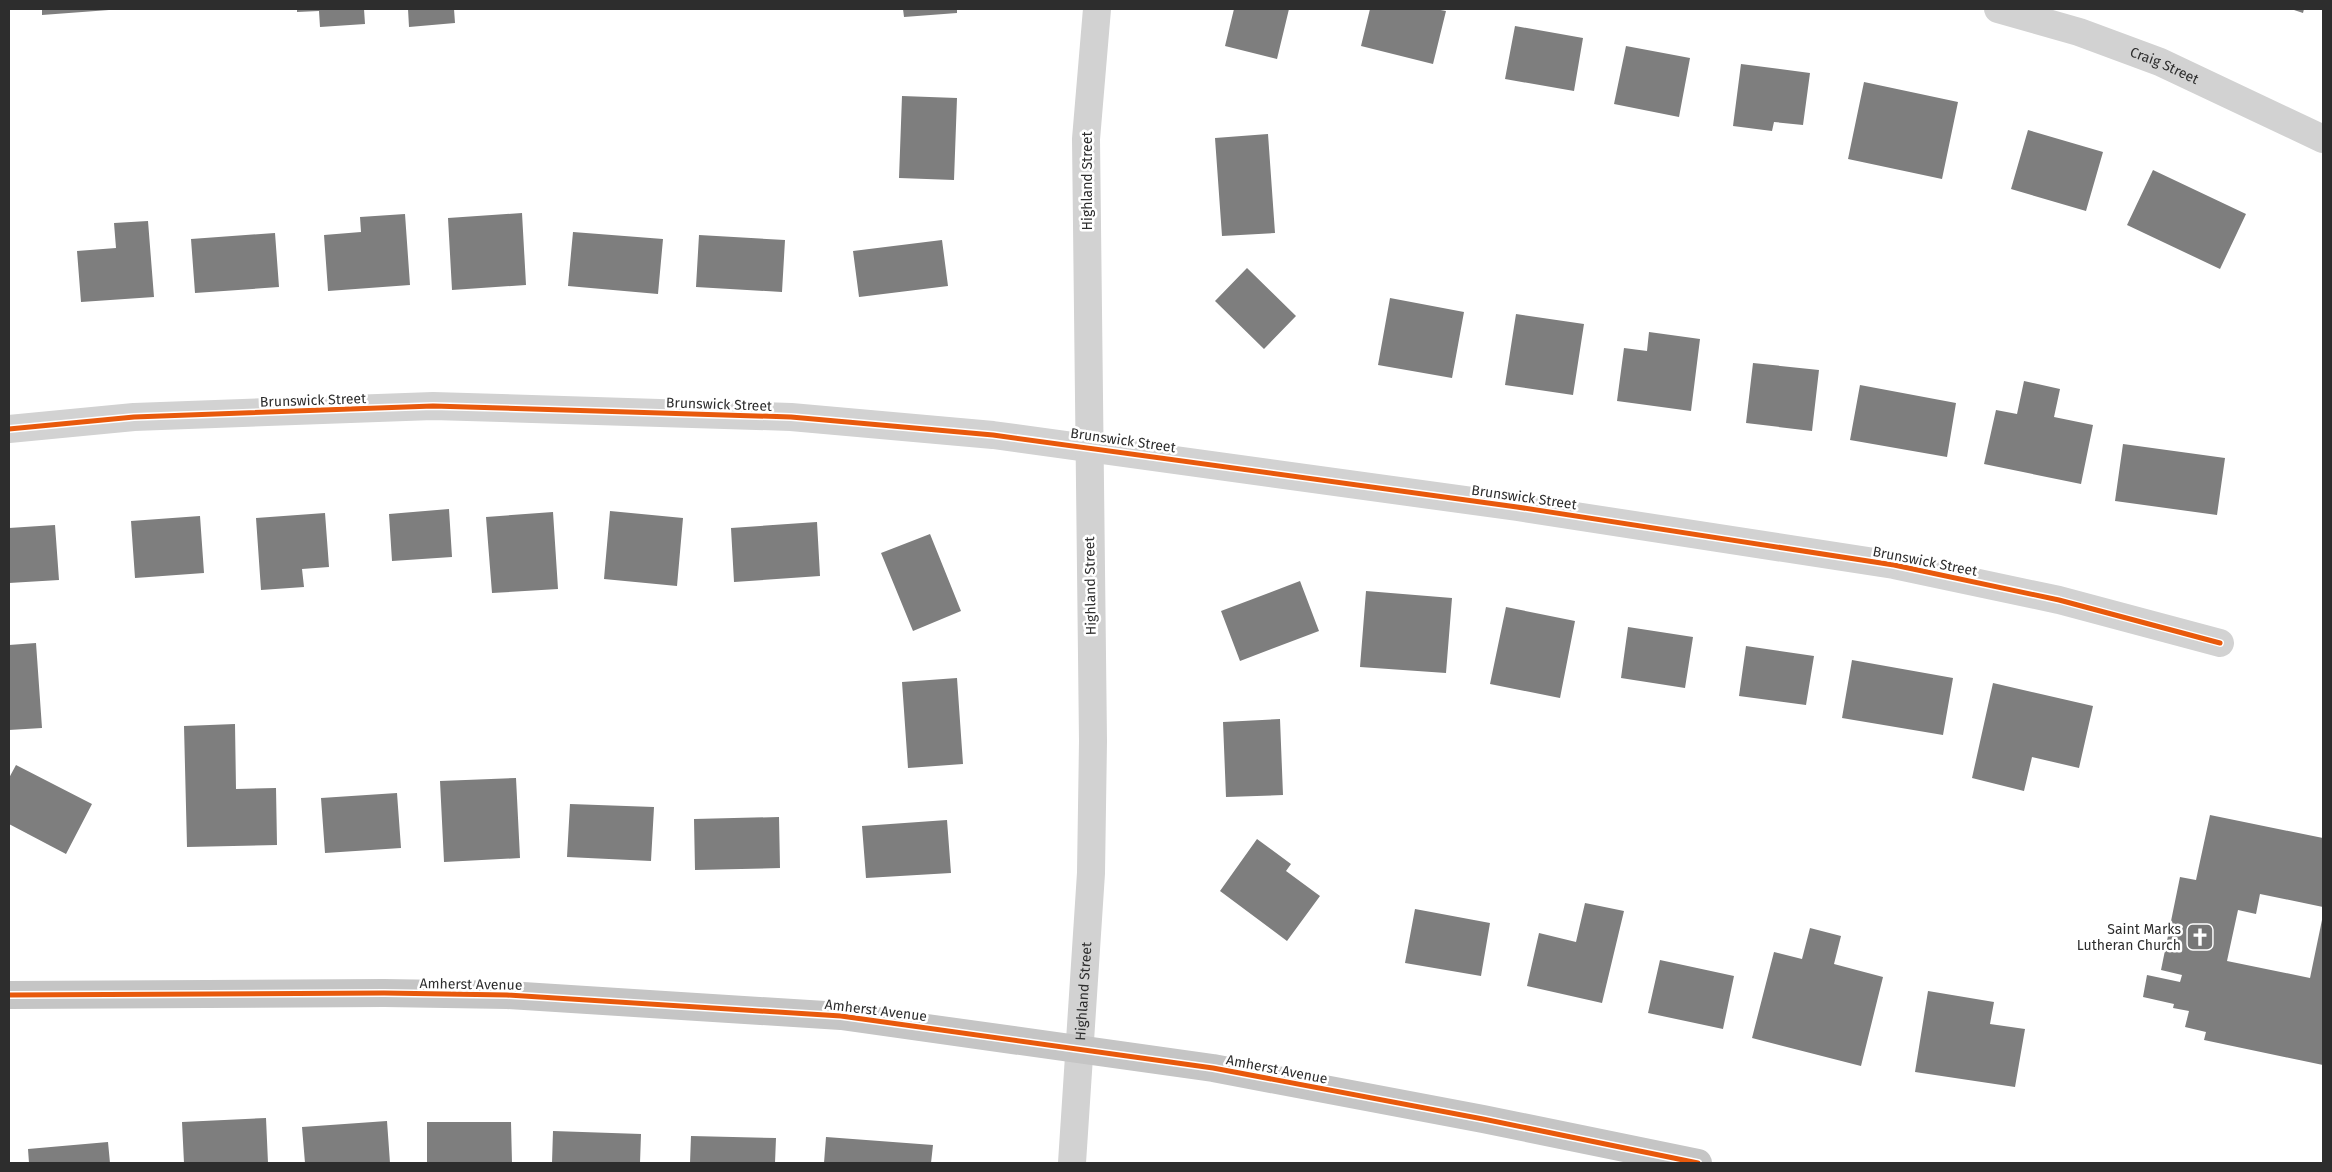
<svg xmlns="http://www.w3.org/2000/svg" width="2332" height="1172" font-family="'Fira Sans',sans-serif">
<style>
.building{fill:#7e7e7e}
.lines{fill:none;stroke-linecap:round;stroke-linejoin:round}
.minor{stroke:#d2d2d2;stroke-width:28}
.major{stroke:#c5c5c5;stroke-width:28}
.cycleway-casing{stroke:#fff;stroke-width:8}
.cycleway{stroke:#e8590c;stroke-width:5}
.labels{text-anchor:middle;stroke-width:5;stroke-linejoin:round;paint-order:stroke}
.street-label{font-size:14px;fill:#2d2d2d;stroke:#fff}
.poi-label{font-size:14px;fill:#2d2d2d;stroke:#fff;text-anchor:end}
</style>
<rect width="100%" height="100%" fill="#fff"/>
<!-- building -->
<path class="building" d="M 42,9 L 109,9 L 109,10 L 42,15 Z
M 297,9 L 364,9 L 365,24 L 320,27 L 319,11 L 297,12 Z
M 408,9 L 454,9 L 455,23 L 409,27 Z
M 903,9 L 957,9 L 957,13 L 904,17 Z
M 1234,9 L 1289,9 L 1277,59 L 1225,46 Z
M 1370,9 L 1435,9 L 1446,11 L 1433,64 L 1361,46 Z
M 2291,9 L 2304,9 L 2303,13 Z
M 1515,26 L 1583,38 L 1574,91 L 1505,79 Z
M 1626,46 L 1690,58 L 1679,117 L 1614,104 Z
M 1741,64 L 1810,73 L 1803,125 L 1774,122 L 1772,131 L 1733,126 Z
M 1864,82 L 1958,102 L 1942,179 L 1848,159 Z
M 902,96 L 957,98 L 954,180 L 899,178 Z
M 2028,130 L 2103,152 L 2086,211 L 2011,189 Z
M 1268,134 L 1275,233 L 1222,236 L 1215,138 Z
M 2153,170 L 2246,214 L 2220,269 L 2127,225 Z
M 522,213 L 526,285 L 452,290 L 448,218 Z
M 405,214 L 410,285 L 328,291 L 324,235 L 361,232 L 360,217 Z
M 148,221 L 154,297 L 81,302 L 77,251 L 116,248 L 114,223 Z
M 573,232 L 663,239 L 658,294 L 568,286 Z
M 275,233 L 279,287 L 195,293 L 191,239 Z
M 699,235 L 785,240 L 782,292 L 696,287 Z
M 942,240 L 948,286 L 859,297 L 853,251 Z
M 1247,268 L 1296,316 L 1264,349 L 1215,301 Z
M 1390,298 L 1464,312 L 1452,378 L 1378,365 Z
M 1516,314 L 1584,324 L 1573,395 L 1505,385 Z
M 1649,332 L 1700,339 L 1691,411 L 1617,401 L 1624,348 L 1647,351 Z
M 1753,363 L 1819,370 L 1812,431 L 1746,423 Z
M 2024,381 L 2060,389 L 2054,417 L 2093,425 L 2081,484 L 1984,464 L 1996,410 L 2017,414 Z
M 1860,385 L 1956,403 L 1947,457 L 1850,440 Z
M 2123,444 L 2225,458 L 2217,515 L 2115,501 Z
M 449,509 L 452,557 L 392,561 L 389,514 Z
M 610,511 L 683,518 L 677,586 L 604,579 Z
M 553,512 L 558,589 L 492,593 L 486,517 Z
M 325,513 L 329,567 L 302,569 L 304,587 L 261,590 L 256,518 Z
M 200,516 L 204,573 L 135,578 L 131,521 Z
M 817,522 L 820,576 L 734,582 L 731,528 Z
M 55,525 L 59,580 L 9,583 L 9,528 Z
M 930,534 L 961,611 L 913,631 L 881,553 Z
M 1300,581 L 1319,631 L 1240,661 L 1221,611 Z
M 1366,591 L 1452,598 L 1446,673 L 1360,667 Z
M 1506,607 L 1575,621 L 1560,698 L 1490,684 Z
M 1628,627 L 1693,637 L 1685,688 L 1621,678 Z
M 36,643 L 42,728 L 9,730 L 9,645 Z
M 1746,646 L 1814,656 L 1806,705 L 1739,696 Z
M 1852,660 L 1953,678 L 1943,735 L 1842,718 Z
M 957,678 L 963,764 L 908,768 L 902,682 Z
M 1993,683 L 2093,706 L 2079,768 L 2032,757 L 2024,791 L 1972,778 Z
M 1280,719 L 1283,795 L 1226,797 L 1223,722 Z
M 235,724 L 236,789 L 276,788 L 277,845 L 187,847 L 184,726 Z
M 16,765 L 92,804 L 66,854 L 9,824 L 9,778 Z
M 516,778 L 520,858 L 444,862 L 440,781 Z
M 397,793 L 401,848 L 325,853 L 321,798 Z
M 570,804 L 654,807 L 651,861 L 567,857 Z
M 2210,815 L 2323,838 L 2323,907 L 2260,894 L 2256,914 L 2238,910 L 2227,961 L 2310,978 L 2323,915 L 2323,1065 L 2204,1040 L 2206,1032 L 2185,1027 L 2189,1011 L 2173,1008 L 2174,1004 L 2143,997 L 2147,975 L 2180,982 L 2182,975 L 2161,970 L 2180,877 L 2196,880 Z
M 779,817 L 780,868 L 695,870 L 694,819 Z
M 947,820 L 951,873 L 866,878 L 862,826 Z
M 1257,839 L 1291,864 L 1286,871 L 1320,896 L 1287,941 L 1220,891 Z
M 1585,903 L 1624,911 L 1602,1003 L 1527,986 L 1539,933 L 1576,942 Z
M 1415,909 L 1490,923 L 1481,976 L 1405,963 Z
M 1810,928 L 1841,936 L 1834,964 L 1883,977 L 1861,1066 L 1752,1038 L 1774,952 L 1802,959 Z
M 1660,960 L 1734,976 L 1723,1029 L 1648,1013 Z
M 1928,991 L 1994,1002 L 1990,1024 L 2025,1029 L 2015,1087 L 1915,1072 Z
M 266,1118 L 268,1163 L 184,1163 L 182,1122 Z
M 387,1121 L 390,1163 L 305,1163 L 302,1127 Z
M 427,1122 L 511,1122 L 512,1163 L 427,1163 Z
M 553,1131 L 641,1134 L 640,1163 L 552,1163 Z
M 691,1136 L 776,1138 L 775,1163 L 690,1163 Z
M 826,1137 L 933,1145 L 931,1163 L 824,1163 Z
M 108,1142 L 110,1163 L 29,1163 L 28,1149 Z"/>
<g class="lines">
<!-- minor -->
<g class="minor">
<path id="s1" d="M 1998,9 L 2079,32 L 2160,62 L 2323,139"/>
<path d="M 9,429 L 134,417 L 433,406 L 791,417 L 993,435 L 1517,507 L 1894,565 L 2059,600 L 2220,643"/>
<path id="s2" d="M 1072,1163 L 1091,873 L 1093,741 L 1086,139 L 1097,9"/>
</g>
<!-- major -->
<path class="major" d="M 9,995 L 384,993 L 507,995 L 841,1016 L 1213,1068 L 1483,1119 L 1698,1163"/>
<!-- cycleway casing -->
<g class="cycleway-casing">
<path id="cycleway" d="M 9,429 L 134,417 L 433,406 L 791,417 L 993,435 L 1517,507 L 1894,565 L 2059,600 L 2220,643
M 9,995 L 384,993 L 507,995 L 841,1016 L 1213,1068 L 1483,1119 L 1698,1163"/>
</g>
<!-- cycleway -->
<use href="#cycleway" class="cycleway"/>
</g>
<!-- icons -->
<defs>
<g id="church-square" transform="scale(1.4375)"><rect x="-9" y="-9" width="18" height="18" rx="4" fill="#767676" stroke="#fff"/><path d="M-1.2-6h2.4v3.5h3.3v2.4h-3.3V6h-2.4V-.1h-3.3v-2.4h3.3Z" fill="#fff"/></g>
</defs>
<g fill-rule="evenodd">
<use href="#church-square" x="2200" y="937"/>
</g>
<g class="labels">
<!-- street labels -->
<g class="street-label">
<text dy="5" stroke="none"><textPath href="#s1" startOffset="176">Craig Street</textPath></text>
<text transform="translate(1087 181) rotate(-90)" y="5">Highland Street</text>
<text transform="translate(313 400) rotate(-2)" y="5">Brunswick Street</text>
<text transform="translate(719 404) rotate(2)" y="5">Brunswick Street</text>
<text transform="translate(1123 440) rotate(8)" y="5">Brunswick Street</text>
<text transform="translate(1524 497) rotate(8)" y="5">Brunswick Street</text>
<text transform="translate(1925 561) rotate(11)" y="5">Brunswick Street</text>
<text transform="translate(1090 586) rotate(-91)" y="5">Highland Street</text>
<text transform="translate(471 984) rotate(1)" y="5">Amherst Avenue</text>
<text dy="5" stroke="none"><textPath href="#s2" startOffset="172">Highland Street</textPath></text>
<text transform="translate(876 1010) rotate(7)" y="5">Amherst Avenue</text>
<text transform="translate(1277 1069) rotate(11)" y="5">Amherst Avenue</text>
</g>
<!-- poi labels -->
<g class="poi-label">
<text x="2181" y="934">Saint Marks<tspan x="2181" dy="16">Lutheran Church</tspan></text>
</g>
</g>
<!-- border -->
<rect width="2332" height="1172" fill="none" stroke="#2d2d2d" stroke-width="20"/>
</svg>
